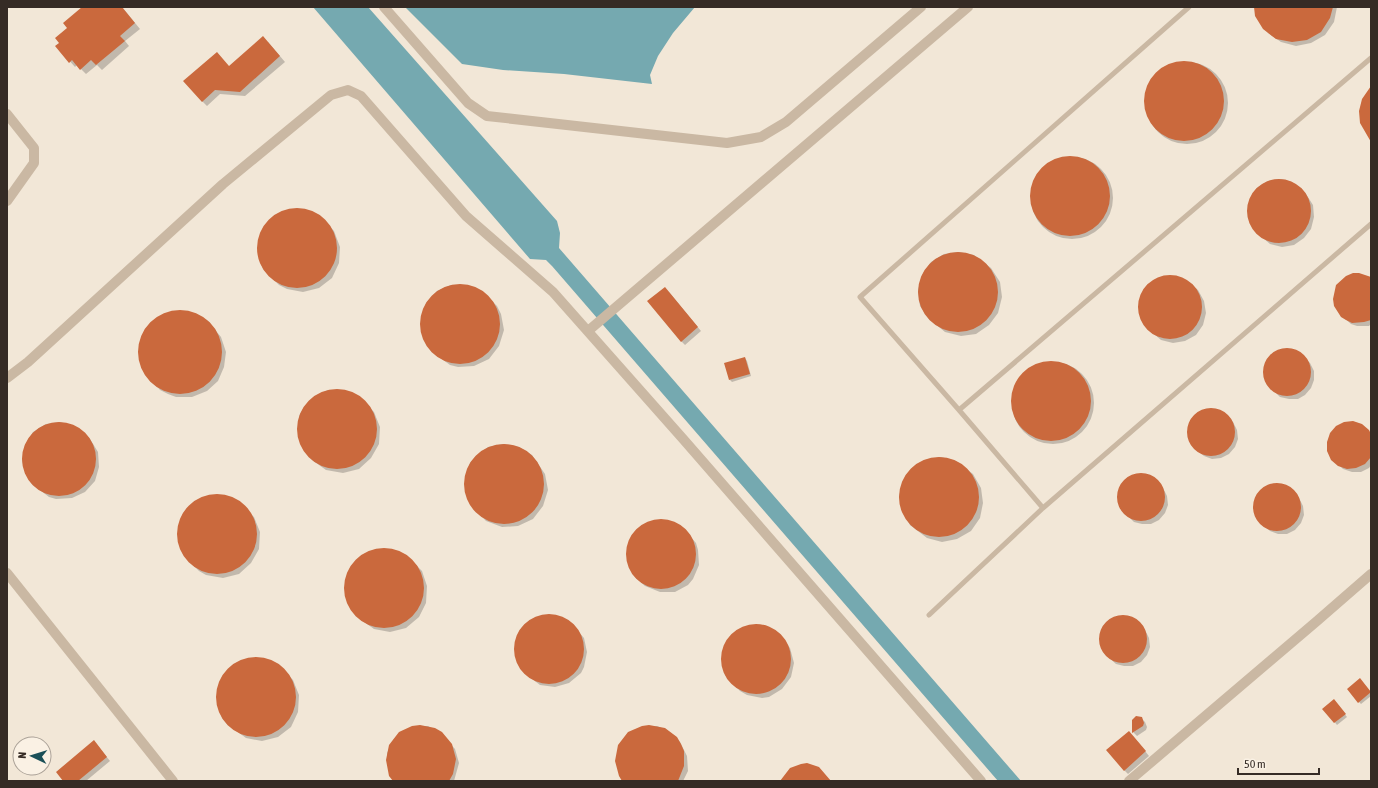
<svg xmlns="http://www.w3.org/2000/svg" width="1378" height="788" font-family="'Asap Condensed',sans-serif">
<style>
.water{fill:#75a9b0}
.shadow{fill:#0003}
.building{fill:#ca693d}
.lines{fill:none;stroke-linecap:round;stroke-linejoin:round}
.service{stroke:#cab8a3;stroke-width:5}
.minor{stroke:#cab8a3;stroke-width:10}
</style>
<rect width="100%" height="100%" fill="#f2e7d7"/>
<!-- water -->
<path class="water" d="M 313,7 L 368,7 L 557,221 L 560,233 L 559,248 L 1021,781 L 998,781 L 552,266 L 546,260 L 530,259 Z
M 405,7 L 695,7 L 673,33 L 658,56 L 650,75 L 652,84 L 564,74 L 503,70 L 462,64 Z"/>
<!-- shadow -->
<path class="shadow" d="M 83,7 L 122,7 L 140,29 L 125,41 L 129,46 L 102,70 L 97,65 L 86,74 L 77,65 L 75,67 L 56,46 L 60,43 Z
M 1255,7 L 1337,7 L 1334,22 L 1325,35 L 1311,43 L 1296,46 L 1281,42 L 1268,33 Z
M 268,42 L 285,62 L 245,96 L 220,94 L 207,106 L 202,101 L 230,67 Z
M1146 103a41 41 0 1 1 82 0a41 41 0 1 1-82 0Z
M1031 198a41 41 0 1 1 82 0a41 41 0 1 1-82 0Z
M 1281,179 L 1292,182 L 1306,194 L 1313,205 L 1314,217 L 1311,229 L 1304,238 L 1294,245 L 1282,247 L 1270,244 L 1256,232 L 1249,221 L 1248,209 L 1251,197 L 1258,187 L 1268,181 Z
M 304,209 L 319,215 L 334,231 L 340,247 L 339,263 L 332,278 L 319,288 L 303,292 L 287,289 L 279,285 L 263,269 L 260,261 L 258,244 L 263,228 L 274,216 L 289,210 Z
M 959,252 L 974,255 L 991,268 L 1000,282 L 1002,297 L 998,313 L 989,325 L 976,334 L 961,336 L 945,332 L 929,319 L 920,306 L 918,290 L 922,275 L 931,262 L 944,254 Z
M 1172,276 L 1184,279 L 1198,290 L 1204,301 L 1206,313 L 1203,325 L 1196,335 L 1185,341 L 1173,343 L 1161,340 L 1147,328 L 1141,317 L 1139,305 L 1142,293 L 1150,284 L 1160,277 Z
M 1371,278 L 1371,324 L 1369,326 L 1357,326 L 1351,324 L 1342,316 Z
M 451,285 L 467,285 L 482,291 L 497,306 L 501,314 L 504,330 L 499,346 L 489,359 L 474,366 L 458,367 L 450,365 L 431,351 L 423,336 L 421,319 L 426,303 L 437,291 Z
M 669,292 L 701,331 L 685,345 L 681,341 Z
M 177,311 L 193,313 L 207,320 L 221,337 L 226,352 L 224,367 L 218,381 L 207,391 L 192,397 L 176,397 L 168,394 L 160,390 L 145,372 L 140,356 L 141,339 L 149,325 L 162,315 Z
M 1281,350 L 1290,350 L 1299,352 L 1310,363 L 1314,371 L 1314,380 L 1311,388 L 1305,395 L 1298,399 L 1289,399 L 1280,397 L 1269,386 L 1265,378 L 1265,369 L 1268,361 L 1273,354 Z
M 745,358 L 747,361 L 751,376 L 732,382 L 730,380 Z
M1012 403a41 41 0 1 1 82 0a41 41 0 1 1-82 0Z
M 328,390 L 344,390 L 358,396 L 374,412 L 380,427 L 379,444 L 371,458 L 359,469 L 343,473 L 326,470 L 312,460 L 303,449 L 298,433 L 299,416 L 303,409 L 314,397 Z
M 1214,409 L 1222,412 L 1233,422 L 1237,430 L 1238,439 L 1235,447 L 1229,454 L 1221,458 L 1212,459 L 1204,456 L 1193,446 L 1189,438 L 1188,429 L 1191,420 L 1197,414 L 1205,410 Z
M 60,422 L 74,426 L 86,435 L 90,439 L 98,452 L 99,467 L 95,481 L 85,492 L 72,498 L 56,499 L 49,497 L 36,487 L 31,483 L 24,468 L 22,461 L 25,445 L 33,432 L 46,424 Z
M 1368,431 L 1371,434 L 1371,465 L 1369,468 L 1361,472 L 1352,472 L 1343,469 L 1337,463 Z
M 503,444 L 519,447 L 532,455 L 545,474 L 548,490 L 543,506 L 533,519 L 518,526 L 502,527 L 486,521 L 470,504 L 465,488 L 465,479 L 470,463 L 475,457 L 488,447 Z
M 941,457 L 956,461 L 973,474 L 981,488 L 983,503 L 980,518 L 971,531 L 957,539 L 942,542 L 927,538 L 910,525 L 902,511 L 899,496 L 903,481 L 912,468 L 925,460 Z
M 1135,475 L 1144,475 L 1152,477 L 1163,488 L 1167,496 L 1168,505 L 1165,513 L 1159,520 L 1151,524 L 1142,524 L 1134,522 L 1123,511 L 1119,503 L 1118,494 L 1121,486 L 1127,479 Z
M 1271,485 L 1279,485 L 1288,487 L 1299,498 L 1303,506 L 1304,515 L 1301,523 L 1295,530 L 1287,534 L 1278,534 L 1270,531 L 1259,521 L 1255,513 L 1254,504 L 1257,496 L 1263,489 Z
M 224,495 L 238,501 L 254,517 L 260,532 L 259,549 L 251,563 L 239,574 L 223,578 L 206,575 L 199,571 L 195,567 L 183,554 L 178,538 L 178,530 L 183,514 L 194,502 L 208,496 Z
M 653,521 L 668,521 L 682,527 L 696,543 L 698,550 L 699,565 L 693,579 L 688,585 L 675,592 L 660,592 L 645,586 L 635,577 L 628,563 L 628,547 L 630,540 L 640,528 Z
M 376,549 L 391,549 L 406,555 L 422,571 L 427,586 L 426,603 L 419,617 L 406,628 L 390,632 L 374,629 L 360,619 L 351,608 L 345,592 L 345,584 L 350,568 L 361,556 Z
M 549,615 L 563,618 L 570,622 L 584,638 L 587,652 L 584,667 L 581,673 L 569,683 L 555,687 L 540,685 L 527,675 L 523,671 L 516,657 L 515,650 L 518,634 L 522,627 L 534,618 Z
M 1117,617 L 1126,617 L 1134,620 L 1145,630 L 1149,638 L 1150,647 L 1147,655 L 1141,662 L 1133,666 L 1124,666 L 1116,664 L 1105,654 L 1101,646 L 1100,636 L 1103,628 L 1109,621 Z
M 755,625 L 770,628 L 782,638 L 790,648 L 794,663 L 791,677 L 782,689 L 769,697 L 762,698 L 747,695 L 740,691 L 725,675 L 722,660 L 722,652 L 729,638 L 741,629 Z
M 263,658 L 278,664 L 293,680 L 299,695 L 298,712 L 291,727 L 278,737 L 262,741 L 246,738 L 227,724 L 222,718 L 217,702 L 217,693 L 222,677 L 233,665 L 247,659 Z
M 1362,682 L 1371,693 L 1371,696 L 1361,704 L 1359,702 Z
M 1336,703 L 1347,717 L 1337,725 L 1324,709 Z
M 1141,718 L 1145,722 L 1147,727 L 1146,730 L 1137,736 L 1133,732 L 1133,721 Z
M 420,726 L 428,726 L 441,733 L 455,749 L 459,763 L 454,781 L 395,781 L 387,760 L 387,753 L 394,739 Z
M 657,726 L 664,729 L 676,738 L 680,742 L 687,756 L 688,771 L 683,781 L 623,781 L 642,727 Z
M 1133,736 L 1149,756 L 1128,774 L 1124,770 Z
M 97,745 L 110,761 L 86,781 L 64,781 Z"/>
<!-- building -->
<path class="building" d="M 82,7 L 122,7 L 135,23 L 120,36 L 125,41 L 96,65 L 91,60 L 80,70 L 72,60 L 69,63 L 55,46 L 59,43 L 55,38 L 67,28 L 63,23 Z
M 1254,7 L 1333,7 L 1330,18 L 1321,32 L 1307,40 L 1292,42 L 1276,39 L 1263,29 L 1255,16 Z
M 263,36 L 280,56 L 240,92 L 215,90 L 202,102 L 183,81 L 217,52 L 229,66 Z
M1144 101a40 40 0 1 1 80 0a40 40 0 1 1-80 0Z
M 1371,86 L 1371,142 L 1360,123 L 1359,111 L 1362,99 Z
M1030 196a40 40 0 1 1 80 0a40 40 0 1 1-80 0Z
M1247 211a32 32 0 1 1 64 0a32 32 0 1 1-64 0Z
M257 248a40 40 0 1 1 80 0a40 40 0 1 1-80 0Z
M918 292a40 40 0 1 1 80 0a40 40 0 1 1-80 0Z
M 1353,273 L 1359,273 L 1371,277 L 1371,320 L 1364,322 L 1352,323 L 1346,320 L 1341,317 L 1334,306 L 1333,299 L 1336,285 L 1346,276 Z
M1138 307a32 32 0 1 1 64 0a32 32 0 1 1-64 0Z
M420 324a40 40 0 1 1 80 0a40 40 0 1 1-80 0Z
M 665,287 L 698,327 L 681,342 L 647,301 Z
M138 352a42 42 0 1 1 84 0a42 42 0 1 1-84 0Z
M1263 372a24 24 0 1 1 48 0a24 24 0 1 1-48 0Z
M 745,357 L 750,374 L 729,380 L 724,363 Z
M1011 401a40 40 0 1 1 80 0a40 40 0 1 1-80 0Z
M297 429a40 40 0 1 1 80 0a40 40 0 1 1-80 0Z
M1187 432a24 24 0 1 1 48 0a24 24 0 1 1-48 0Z
M 1353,421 L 1362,424 L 1369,430 L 1371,434 L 1371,457 L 1365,464 L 1356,468 L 1347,469 L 1338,466 L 1331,460 L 1327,451 L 1327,442 L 1330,433 L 1336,426 L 1344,422 Z
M22 459a37 37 0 1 1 74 0a37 37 0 1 1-74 0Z
M464 484a40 40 0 1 1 80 0a40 40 0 1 1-80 0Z
M899 497a40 40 0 1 1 80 0a40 40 0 1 1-80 0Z
M1117 497a24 24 0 1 1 48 0a24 24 0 1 1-48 0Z
M1253 507a24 24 0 1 1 48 0a24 24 0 1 1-48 0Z
M177 534a40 40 0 1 1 80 0a40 40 0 1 1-80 0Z
M626 554a35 35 0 1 1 70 0a35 35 0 1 1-70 0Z
M344 588a40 40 0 1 1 80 0a40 40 0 1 1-80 0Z
M514 649a35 35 0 1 1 70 0a35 35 0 1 1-70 0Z
M1099 639a24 24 0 1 1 48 0a24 24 0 1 1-48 0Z
M721 659a35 35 0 1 1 70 0a35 35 0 1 1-70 0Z
M216 697a40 40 0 1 1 80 0a40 40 0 1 1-80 0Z
M 1360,678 L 1371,692 L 1358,703 L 1347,689 Z
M 1334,699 L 1346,714 L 1334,723 L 1322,709 Z
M 1136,716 L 1142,717 L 1144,723 L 1143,726 L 1132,733 L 1132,720 Z
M 420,725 L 435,728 L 442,732 L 452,744 L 456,759 L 453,774 L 449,781 L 393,781 L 389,776 L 386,760 L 389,745 L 399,732 L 412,726 Z
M 649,725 L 665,728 L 677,737 L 681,744 L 684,751 L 684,766 L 678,781 L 622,781 L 619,776 L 615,761 L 618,745 L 628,732 L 642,726 Z
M 1129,731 L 1146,751 L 1124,771 L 1106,750 Z
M 94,740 L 107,757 L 78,781 L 63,781 L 56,772 Z
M 807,763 L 819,767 L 831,781 L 780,781 L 790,768 L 801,764 Z"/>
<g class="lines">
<!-- service -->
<path class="service" d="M 1189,7 L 860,297 L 959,410 L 1371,58
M 959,410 L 1043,508 L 1371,224
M 929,615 L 1043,508"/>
<!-- minor -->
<path class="minor" d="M 384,7 L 468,103 L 487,116 L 727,143 L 761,137 L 786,122 L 921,7
M 7,114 L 34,148 L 34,163 L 7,201
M 588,331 L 968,7
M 7,378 L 28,362 L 223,184 L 331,95 L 348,90 L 361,96 L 466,216 L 553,292 L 684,440 L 981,781
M 7,573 L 173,781
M 1129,781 L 1317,621 L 1371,574"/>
</g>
<!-- border -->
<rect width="1378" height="788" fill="none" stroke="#352b25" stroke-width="16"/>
<!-- north arrow -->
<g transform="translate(32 756) rotate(274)"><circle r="19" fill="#faf1e4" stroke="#aba298"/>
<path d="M0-3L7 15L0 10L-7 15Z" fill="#1a4f57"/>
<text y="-6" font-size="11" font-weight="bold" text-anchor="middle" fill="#352b25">N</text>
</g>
<!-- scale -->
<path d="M1238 768v6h81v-6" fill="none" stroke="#352b25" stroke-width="2"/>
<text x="1244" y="768" font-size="12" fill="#352b25" stroke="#faf1e4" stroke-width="3" paint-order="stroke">50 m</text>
</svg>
